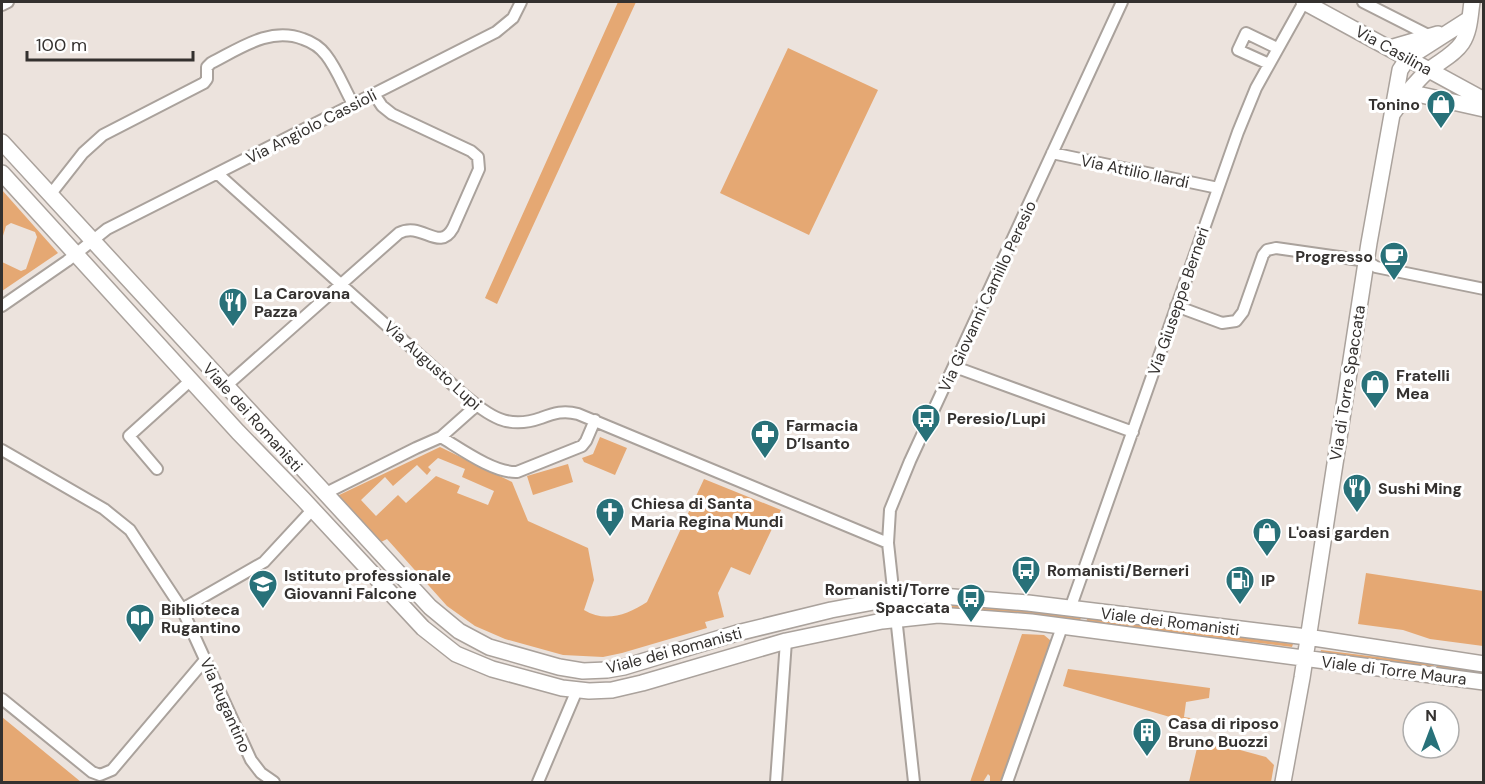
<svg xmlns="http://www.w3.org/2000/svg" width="1485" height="784" font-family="'DM Sans',sans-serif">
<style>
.green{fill:#e5a873;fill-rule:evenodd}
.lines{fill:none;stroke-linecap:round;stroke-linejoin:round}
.street-casing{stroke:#aaa29c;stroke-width:14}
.secondary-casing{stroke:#aaa29c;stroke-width:18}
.street{stroke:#fff;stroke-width:10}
.secondary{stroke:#fff;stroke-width:15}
.labels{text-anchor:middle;stroke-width:6;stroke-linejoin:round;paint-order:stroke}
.street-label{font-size:16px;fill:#34312f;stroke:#fff}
.poi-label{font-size:16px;font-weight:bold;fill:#34312f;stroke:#fff;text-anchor:start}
</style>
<rect width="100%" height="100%" fill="#ece3dd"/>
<!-- green -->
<path class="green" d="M 618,2 L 636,2 L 497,304 L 485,298 Z
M 788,48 L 878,90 L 809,235 L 720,193 Z
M 2,190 L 58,253 L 2,291 L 2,262 L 21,271 L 26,269 L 37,237 L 35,232 L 11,223 L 6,226 L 2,239 Z
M 600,437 L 627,448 L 615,475 L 584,462 L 582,458 L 593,454 Z
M 440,447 L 512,482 L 528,521 L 588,548 L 594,580 L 584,610 C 605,623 627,615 647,602 L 704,479 L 781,510 L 750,575 L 731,567 L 718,593 L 724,617 L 705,622 L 707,628 L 622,653 L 603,657 L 563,655 L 505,639 L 475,626 L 447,606 L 387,539 L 381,542 L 335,497 ZM 438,458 L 465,469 L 462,477 L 494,491 L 488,505 L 457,493 L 460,486 L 436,476 L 406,503 L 398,495 L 376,516 L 361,500 L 385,477 L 393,486 L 417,465 L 427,475 L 431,470 L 428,467 Z
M 568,464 L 573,482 L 533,495 L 527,476 Z
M 1366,573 L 1483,591 L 1483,646 L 1430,639 L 1403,630 L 1358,624 Z
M 931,601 L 1024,609 L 1081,617 L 1080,621 L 974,610 L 915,607 L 914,602 Z
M 1088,617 L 1293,644 L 1292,647 L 1086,622 Z
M 1022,634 L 1044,635 L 1050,640 L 1050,644 L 1001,782 L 990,782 L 990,776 L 988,774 L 983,782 L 970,782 Z
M 1321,650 L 1434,664 L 1433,669 L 1320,654 Z
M 1437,665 L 1483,671 L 1483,675 L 1436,669 Z
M 1068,669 L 1210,688 L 1209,698 L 1186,702 L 1184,717 L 1209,721 L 1208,728 L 1063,686 Z
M 2,717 L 81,782 L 2,782 Z
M 1207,741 L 1266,757 L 1274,765 L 1271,782 L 1189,782 L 1197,748 L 1200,743 Z"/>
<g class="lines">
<!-- street casing -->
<g class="street-casing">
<path id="street" d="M 1363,2 L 1430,36
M 2,5 L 8,2
M 1269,64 L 1238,50 L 1246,33 L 1277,48
M 1052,153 L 1218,188
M 218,174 L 464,395 C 490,416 507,430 541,418 C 554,413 564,410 578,414 L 888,543
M 50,195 L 83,153 L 103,135 L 204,83 L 207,79 L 207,67 L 211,63 C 239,49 270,26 303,39 C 312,42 320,47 326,55 C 337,69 344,88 353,104
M 2,306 L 67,261 L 107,229 L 496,32 L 513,18 L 521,2
M 1176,306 L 1222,323 L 1236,321 L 1243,312 L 1263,255 L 1267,250 L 1276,248 L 1367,261 L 1376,267 L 1484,289
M 955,367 L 1133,432
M 226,386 L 399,233 C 422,221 439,253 453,228 L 479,169 L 478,157 L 471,151 L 392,114 L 382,106 L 374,94
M 441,437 C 461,449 494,473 517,472 L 582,446 L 586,441 L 595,420
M 2,450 L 104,509 L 130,530 L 182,609 L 251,760 L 261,773 L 274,782
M 157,469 L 129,436 L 191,380
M 324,494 L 416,448 L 441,437 L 477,405
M 182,609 L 264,562 L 313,509
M 1070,609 L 1238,132 L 1256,88 L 1304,2
M 2,699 L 92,772 L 100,775 L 112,770 L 205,660
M 538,782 L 577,690
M 776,782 L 786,641
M 914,782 L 888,543 L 890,510 L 910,461 L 1122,2
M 1007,782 L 1062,627"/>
</g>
<!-- secondary casing -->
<g class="secondary-casing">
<path id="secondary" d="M 1304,2 L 1484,100
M 1390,48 L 1438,34
M 1408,92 L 1484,109
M 1393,113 C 1404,98 1414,82 1429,70 C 1440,61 1454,55 1462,43 C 1470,31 1470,15 1472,2
M 2,142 L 430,607 L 459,631 L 489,647 L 559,667 L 583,671 L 607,670 L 624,667 L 737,633 L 831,610 L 895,598 L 929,595 L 1028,603 L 1307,637 L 1484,664
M 2,173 L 238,432 L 303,499 L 423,628 L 456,654 L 492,669 L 562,688 L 589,691 L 612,690 L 642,683 L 786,641 L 882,621 L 938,615 L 1031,622 L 1484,682
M 1283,782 L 1302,678 L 1369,243 L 1400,70 L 1408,58 L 1469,19"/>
</g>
<!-- street -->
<use href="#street" class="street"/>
<!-- secondary -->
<use href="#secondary" class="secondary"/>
</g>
<!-- icons -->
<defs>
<g id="shop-pin" transform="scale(1.5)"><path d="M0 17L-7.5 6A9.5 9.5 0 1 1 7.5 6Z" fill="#287179" stroke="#fff"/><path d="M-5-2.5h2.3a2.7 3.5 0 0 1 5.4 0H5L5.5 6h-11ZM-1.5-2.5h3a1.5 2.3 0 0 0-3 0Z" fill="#fff"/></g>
<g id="cafe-pin" transform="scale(1.5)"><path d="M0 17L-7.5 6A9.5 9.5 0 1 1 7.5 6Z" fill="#287179" stroke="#fff"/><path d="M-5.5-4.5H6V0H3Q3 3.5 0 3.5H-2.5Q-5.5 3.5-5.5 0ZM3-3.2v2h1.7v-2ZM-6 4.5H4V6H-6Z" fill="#fff"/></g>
<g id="restaurant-pin" transform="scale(1.5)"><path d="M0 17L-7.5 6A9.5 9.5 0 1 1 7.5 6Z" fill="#287179" stroke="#fff"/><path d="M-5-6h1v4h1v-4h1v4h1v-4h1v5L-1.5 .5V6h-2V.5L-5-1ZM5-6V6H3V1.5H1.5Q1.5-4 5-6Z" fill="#fff"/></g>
<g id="bus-pin" transform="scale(1.5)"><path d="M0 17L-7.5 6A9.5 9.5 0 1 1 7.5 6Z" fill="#287179" stroke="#fff"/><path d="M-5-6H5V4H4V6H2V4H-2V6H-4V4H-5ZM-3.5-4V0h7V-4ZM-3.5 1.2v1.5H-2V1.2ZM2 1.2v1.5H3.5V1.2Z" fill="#fff"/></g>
<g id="pharmacy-pin" transform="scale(1.5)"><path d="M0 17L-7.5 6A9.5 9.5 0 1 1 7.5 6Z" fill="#287179" stroke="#fff"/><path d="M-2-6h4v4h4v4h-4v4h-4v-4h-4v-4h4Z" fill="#fff"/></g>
<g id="church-pin" transform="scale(1.5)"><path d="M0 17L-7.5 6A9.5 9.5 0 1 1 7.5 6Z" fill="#287179" stroke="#fff"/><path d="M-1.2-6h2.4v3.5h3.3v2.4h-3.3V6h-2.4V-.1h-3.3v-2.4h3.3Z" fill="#fff"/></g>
<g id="fuel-pin" transform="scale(1.5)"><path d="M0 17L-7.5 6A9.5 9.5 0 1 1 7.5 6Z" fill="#287179" stroke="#fff"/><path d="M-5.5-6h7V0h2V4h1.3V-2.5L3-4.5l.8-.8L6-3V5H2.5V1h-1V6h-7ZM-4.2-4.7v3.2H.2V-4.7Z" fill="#fff"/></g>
<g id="school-pin" transform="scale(1.5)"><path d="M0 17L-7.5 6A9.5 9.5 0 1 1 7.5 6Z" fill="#287179" stroke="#fff"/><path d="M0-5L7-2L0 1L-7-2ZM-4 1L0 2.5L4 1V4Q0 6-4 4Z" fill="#fff"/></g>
<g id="library-pin" transform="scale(1.5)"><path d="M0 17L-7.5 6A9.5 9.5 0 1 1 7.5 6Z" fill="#287179" stroke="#fff"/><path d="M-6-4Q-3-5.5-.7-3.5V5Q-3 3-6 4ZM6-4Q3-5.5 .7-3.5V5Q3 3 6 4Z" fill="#fff"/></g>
<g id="building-pin" transform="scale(1.5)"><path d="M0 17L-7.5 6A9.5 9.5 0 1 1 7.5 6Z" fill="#287179" stroke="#fff"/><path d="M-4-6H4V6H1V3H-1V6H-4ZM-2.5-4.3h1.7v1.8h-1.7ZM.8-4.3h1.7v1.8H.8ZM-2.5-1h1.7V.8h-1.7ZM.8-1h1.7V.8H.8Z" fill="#fff"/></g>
</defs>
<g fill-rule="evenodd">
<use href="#shop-pin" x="1441" y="104"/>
<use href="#cafe-pin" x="1394" y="256"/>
<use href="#restaurant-pin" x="233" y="302"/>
<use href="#shop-pin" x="1375" y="384"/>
<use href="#bus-pin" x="926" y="418"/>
<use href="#pharmacy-pin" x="765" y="434"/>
<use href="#restaurant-pin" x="1357" y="488"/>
<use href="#church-pin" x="610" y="512"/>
<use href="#shop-pin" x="1267" y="532"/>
<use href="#bus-pin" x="1026" y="570"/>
<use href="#fuel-pin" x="1240" y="580"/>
<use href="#school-pin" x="263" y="584"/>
<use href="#bus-pin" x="971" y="598"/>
<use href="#library-pin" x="140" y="618"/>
<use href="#building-pin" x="1147" y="732"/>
</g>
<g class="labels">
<!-- street labels -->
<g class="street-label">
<text transform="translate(1394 50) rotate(29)" y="6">Via Casilina</text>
<text transform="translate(311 126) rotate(-27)" y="6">Via Angiolo Cassioli</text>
<text transform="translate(1135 171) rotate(12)" y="6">Via Attilio Ilardi</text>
<text transform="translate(987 296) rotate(-65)" y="6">Via Giovanni Camillo Peresio</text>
<text transform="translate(1178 301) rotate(-71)" y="6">Via Giuseppe Berneri</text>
<text transform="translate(433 365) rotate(42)" y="6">Via Augusto Lupi</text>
<text transform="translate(1347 383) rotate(-81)" y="6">Via di Torre Spaccata</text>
<text transform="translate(253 417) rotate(48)" y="6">Viale dei Romanisti</text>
<text transform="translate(1170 621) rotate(7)" y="6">Viale dei Romanisti</text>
<text transform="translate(674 650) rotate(-15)" y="6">Viale dei Romanisti</text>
<text transform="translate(1394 670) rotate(7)" y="6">Viale di Torre Maura</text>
<text transform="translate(226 705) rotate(66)" y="6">Via Rugantino</text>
</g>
<!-- poi labels -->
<g class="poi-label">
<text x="1420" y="110" text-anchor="end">Tonino</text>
<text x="1373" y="262" text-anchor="end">Progresso</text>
<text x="254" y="299">La Carovana<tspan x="254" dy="18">Pazza</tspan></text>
<text x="1396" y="381">Fratelli<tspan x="1396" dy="18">Mea</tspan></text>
<text x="947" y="424">Peresio/Lupi</text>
<text x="786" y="431">Farmacia<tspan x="786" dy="18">D’Isanto</tspan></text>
<text x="1378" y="494">Sushi Ming</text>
<text x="631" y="509">Chiesa di Santa<tspan x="631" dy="18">Maria Regina Mundi</tspan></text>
<text x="1288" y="538">L'oasi garden</text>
<text x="1047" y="576">Romanisti/Berneri</text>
<text x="284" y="581">Istituto professionale<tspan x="284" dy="18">Giovanni Falcone</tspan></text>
<text x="1261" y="586">IP</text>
<text x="950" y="595" text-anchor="end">Romanisti/Torre<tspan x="950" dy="18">Spaccata</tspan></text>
<text x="161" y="615">Biblioteca<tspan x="161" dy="18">Rugantino</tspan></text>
<text x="1168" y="729">Casa di riposo<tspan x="1168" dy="18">Bruno Buozzi</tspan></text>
</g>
</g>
<!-- border -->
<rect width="1485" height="784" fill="none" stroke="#34312f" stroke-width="6"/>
<!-- north arrow -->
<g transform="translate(1431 730)"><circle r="28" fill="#ffffff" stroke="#aeadac" stroke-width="1.5"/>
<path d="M0-4.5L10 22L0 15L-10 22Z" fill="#287179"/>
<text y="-9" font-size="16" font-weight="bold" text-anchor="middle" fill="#34312f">N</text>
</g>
<!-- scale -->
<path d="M27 51v9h166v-9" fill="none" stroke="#34312f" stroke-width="3"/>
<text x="36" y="51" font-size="18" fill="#34312f" stroke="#ffffff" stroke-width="4.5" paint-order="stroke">100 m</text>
</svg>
